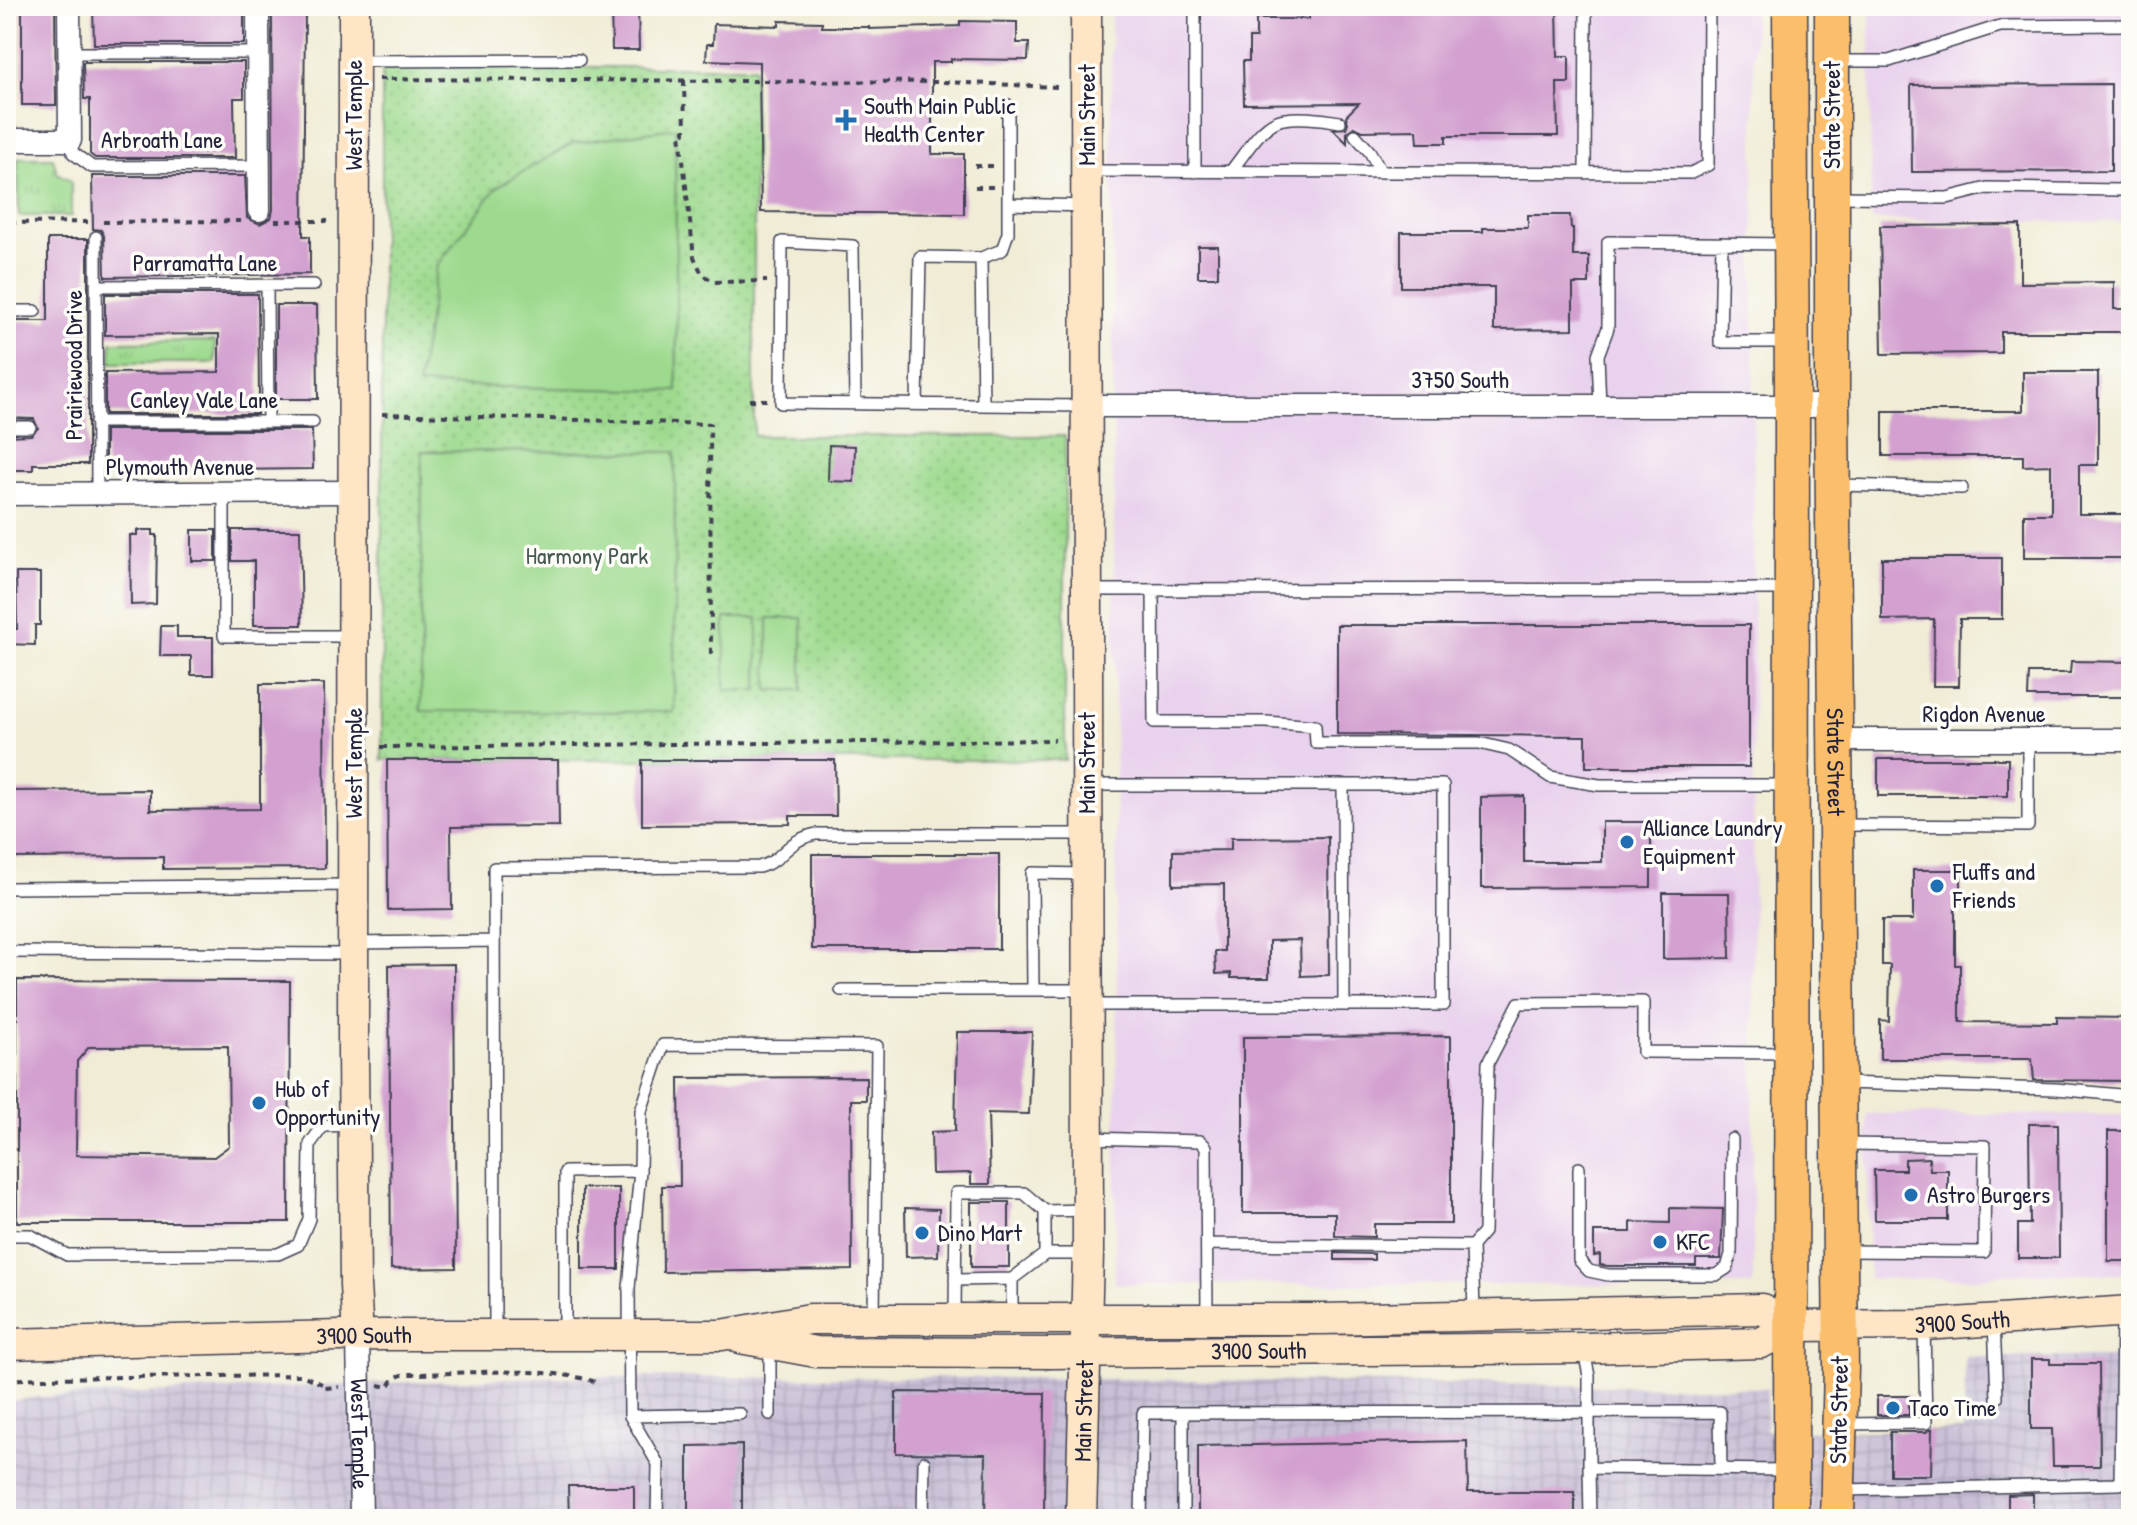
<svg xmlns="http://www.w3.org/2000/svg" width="2137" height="1525" font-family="'Patrick Hand',sans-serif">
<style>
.built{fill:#e9d2ed}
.industrial{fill:url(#industrial-grid)}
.grass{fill:url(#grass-tufts);stroke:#607e64;stroke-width:2}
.park{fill:url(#park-dots);stroke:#607e64;stroke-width:2}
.pitch{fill:#9dda8e;stroke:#607e64;stroke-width:2}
.building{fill:#d3a0d0;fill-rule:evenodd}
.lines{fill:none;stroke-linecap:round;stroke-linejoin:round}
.lane-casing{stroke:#414052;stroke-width:14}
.street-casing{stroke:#414052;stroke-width:25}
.secondary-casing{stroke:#414052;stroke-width:33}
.primary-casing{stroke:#414052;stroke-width:37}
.path{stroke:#414052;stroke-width:4;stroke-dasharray:6 6;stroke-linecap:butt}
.lane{stroke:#fff;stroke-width:11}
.street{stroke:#fff;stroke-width:22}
.secondary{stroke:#fde5c5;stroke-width:30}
.primary{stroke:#fabe6d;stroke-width:34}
.poi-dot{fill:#1f6fb2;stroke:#fdfcf7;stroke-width:3}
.labels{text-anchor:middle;stroke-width:7;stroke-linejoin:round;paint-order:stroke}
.poi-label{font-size:24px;fill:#22223b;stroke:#fdfcf7;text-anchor:start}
.street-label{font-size:24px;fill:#22223b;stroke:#fdfcf7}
.park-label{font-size:24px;fill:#475954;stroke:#fdfcf7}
</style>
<defs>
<pattern id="industrial-grid" width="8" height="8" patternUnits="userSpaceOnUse" patternTransform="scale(2)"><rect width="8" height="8" fill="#c9bfd7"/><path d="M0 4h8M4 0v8" fill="none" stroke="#aca4b9"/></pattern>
<pattern id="grass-tufts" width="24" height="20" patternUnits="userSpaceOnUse" patternTransform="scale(2)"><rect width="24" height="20" fill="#9dda8e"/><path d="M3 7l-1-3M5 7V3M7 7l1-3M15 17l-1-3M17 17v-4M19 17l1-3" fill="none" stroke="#87bb7b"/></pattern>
<pattern id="park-dots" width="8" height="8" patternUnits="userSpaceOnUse" patternTransform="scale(2)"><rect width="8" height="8" fill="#9dda8e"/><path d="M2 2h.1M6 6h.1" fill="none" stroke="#87bb7b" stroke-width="1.8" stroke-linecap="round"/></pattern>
</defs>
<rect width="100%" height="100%" fill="#fdfcf7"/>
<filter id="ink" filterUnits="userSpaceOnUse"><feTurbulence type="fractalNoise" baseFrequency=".0125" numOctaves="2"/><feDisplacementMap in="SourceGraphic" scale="16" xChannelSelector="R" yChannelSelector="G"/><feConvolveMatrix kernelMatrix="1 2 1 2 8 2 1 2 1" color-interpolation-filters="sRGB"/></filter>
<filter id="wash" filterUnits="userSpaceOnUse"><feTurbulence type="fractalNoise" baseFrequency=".006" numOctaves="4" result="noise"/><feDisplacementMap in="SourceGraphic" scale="32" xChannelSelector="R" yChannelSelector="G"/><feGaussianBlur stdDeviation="1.8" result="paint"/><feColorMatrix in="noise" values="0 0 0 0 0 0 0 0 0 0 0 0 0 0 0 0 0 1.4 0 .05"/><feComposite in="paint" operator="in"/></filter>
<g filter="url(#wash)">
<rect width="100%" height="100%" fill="#f0ecd6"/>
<!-- built -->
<path class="built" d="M 1111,6 L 1754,6 L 1753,1285 L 1115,1284 L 1117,1022 Z
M 1870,6 L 2131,6 L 2131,222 L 1871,220 Z
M 1867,1114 L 2131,1115 L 2131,1274 L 2006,1274 L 1981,1278 L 1869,1279 Z"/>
<!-- industrial -->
<path class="industrial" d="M 1965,1357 L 2131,1357 L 2131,1519 L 6,1519 L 6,1402 L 38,1397 L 541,1377 L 1037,1378 L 1767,1388 L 1766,1431 L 1964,1431 Z"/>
<!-- grass -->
<path class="grass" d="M 18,158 L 53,158 L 57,173 L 71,181 L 71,216 L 19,216 Z
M 215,341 L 215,363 L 111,363 L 111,342 Z"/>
<!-- park -->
<path class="park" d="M 382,67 L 754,67 L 754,436 L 1065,436 L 1065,760 L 382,760 Z"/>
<!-- pitch -->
<path class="pitch" d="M 675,128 L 677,391 L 418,385 L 437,266 L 497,187 L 573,143 Z
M 422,451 L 675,452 L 674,712 L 421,711 Z
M 725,618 L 758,618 L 758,690 L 725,690 Z
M 768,618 L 802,618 L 802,690 L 768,690 Z"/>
<g id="blocks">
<!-- building -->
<path class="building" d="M 22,6 L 55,6 L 56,105 L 22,105 Z
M 239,6 L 239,9 L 244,9 L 244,44 L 94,44 L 93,8 Z
M 611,6 L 638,6 L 639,50 L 612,50 Z
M 1557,6 L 1558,56 L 1569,56 L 1569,83 L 1557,83 L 1558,136 L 1446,136 L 1446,143 L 1418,143 L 1417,130 L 1363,131 L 1354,127 L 1347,132 L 1347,143 L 1333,129 L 1346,128 L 1348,123 L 1346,116 L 1359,103 L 1244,104 L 1243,61 L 1249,61 L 1249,38 L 1256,38 L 1256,19 L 1309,19 L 1309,8 Z
M 272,9 L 305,9 L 303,236 L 310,236 L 310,274 L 105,277 L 104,236 L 101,230 L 93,229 L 92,176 L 245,176 L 247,218 L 260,224 L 271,218 L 273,210 Z
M 779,21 L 822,22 L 822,27 L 869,27 L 869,29 L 960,26 L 960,21 L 1017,22 L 1017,43 L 1029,43 L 1028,60 L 951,59 L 951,62 L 932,62 L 932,154 L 964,154 L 964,214 L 761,212 L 759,62 L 706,60 L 707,44 L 713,44 L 714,24 L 779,26 Z
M 83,62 L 244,62 L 244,98 L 234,98 L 235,158 L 95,158 L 90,154 L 90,99 L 84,99 Z
M 2111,84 L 2111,171 L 1912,172 L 1911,85 Z
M 1528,215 L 1570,215 L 1571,228 L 1573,228 L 1573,256 L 1589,256 L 1589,284 L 1573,284 L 1573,329 L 1494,330 L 1494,287 L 1401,287 L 1401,232 L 1483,232 L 1483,228 L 1528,228 Z
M 2020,225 L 2020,283 L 2114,282 L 2114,309 L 2130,309 L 2130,332 L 2001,332 L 2001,353 L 1882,354 L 1880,226 Z
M 48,239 L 88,239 L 88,464 L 33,464 L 33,470 L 6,470 L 6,436 L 31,435 L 38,428 L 34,419 L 6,418 L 6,321 L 48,321 Z
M 1198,246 L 1218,246 L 1218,277 L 1198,277 Z
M 105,294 L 258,294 L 259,399 L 257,399 L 257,414 L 105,414 L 105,373 L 219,372 L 219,334 L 105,335 Z
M 276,305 L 317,305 L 318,399 L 276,399 Z
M 2023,372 L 2098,372 L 2098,465 L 2079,465 L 2079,514 L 2130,514 L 2130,558 L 2024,558 L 2024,514 L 2051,514 L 2051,465 L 2023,466 L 2023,456 L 1883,456 L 1883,411 L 2023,411 Z
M 105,430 L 312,430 L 313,469 L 108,471 L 108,464 L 105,464 Z
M 829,445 L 855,446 L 854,482 L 828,481 Z
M 137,530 L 153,530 L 153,535 L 157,535 L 156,604 L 131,605 L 130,535 L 137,535 Z
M 192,530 L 216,530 L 216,561 L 192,561 Z
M 232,530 L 300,530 L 302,625 L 254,625 L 254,561 L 232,561 Z
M 1882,558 L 2002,558 L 2002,619 L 1960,619 L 1959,686 L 1933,686 L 1934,619 L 1882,620 Z
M 16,573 L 40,573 L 40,625 L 35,625 L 35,645 L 6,644 L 6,629 L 17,629 Z
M 1337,625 L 1749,625 L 1749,767 L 1586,767 L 1586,736 L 1337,734 Z
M 161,626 L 177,626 L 177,637 L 213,637 L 213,675 L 191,675 L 191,656 L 160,656 Z
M 2071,661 L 2131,662 L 2131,697 L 2028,697 L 2029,673 L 2070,673 Z
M 260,684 L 324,684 L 325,868 L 163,869 L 163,857 L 6,858 L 6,791 L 150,790 L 150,810 L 260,809 Z
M 1878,759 L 2008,759 L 2008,796 L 1878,796 Z
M 387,760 L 558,760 L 559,826 L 451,827 L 452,909 L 388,910 Z
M 642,760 L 835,760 L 836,816 L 790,816 L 790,824 L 642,825 Z
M 1524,796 L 1524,862 L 1602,862 L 1602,822 L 1651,822 L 1651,887 L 1481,888 L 1481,797 Z
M 1328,837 L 1329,975 L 1301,976 L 1300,940 L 1269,941 L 1269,978 L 1231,978 L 1231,973 L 1216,974 L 1215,951 L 1224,951 L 1224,884 L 1173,885 L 1173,851 L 1231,850 L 1231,838 Z
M 812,854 L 999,854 L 999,949 L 812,949 Z
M 1913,870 L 1961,870 L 1961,902 L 1955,902 L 1955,965 L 1960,965 L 1960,1022 L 2057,1023 L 2057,1017 L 2131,1018 L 2131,1081 L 2034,1080 L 2032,1059 L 1880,1059 L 1880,1020 L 1889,1021 L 1890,965 L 1882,965 L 1882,920 L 1913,920 Z
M 1663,893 L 1729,893 L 1730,958 L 1663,959 Z
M 454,964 L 456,1268 L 391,1269 L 389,965 Z
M 17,980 L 290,981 L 289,1222 L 17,1222 ZM 228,1046 L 229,1146 L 214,1157 L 76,1155 L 77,1061 L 89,1047 Z
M 957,1032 L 1032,1032 L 1029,1114 L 988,1113 L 990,1184 L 971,1184 L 971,1173 L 932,1174 L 931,1132 L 955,1131 Z
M 1451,1036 L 1451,1224 L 1374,1224 L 1374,1237 L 1335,1236 L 1335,1213 L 1243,1213 L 1243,1037 Z
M 866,1077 L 866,1100 L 851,1100 L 852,1270 L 663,1272 L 662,1186 L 680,1186 L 679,1078 Z
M 2029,1124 L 2058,1124 L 2059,1258 L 2018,1258 L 2018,1224 L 2030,1224 Z
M 2108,1131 L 2131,1131 L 2131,1261 L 2108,1261 Z
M 1929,1158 L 1930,1170 L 1948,1170 L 1948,1220 L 1875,1220 L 1874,1170 L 1905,1170 L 1905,1159 Z
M 582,1188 L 619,1188 L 619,1269 L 582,1269 Z
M 971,1202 L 1009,1202 L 1009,1267 L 971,1267 Z
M 905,1208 L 939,1209 L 938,1256 L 906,1257 Z
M 1670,1208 L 1723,1209 L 1721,1259 L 1696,1259 L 1696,1266 L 1608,1266 L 1600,1265 L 1600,1255 L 1594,1256 L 1594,1232 L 1631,1232 L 1631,1222 L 1670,1223 Z
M 1335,1253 L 1374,1254 L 1374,1260 L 1335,1260 Z
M 2031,1359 L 2050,1359 L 2050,1364 L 2099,1364 L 2100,1466 L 2053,1466 L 2052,1429 L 2031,1429 Z
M 896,1392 L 1045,1393 L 1044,1519 L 985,1519 L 986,1454 L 896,1453 Z
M 1877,1396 L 1909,1396 L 1909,1415 L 1877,1415 Z
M 1932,1429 L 1931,1475 L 1890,1475 L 1890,1432 L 1926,1432 Z
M 1467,1441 L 1468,1492 L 1575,1492 L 1575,1519 L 1198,1519 L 1198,1446 Z
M 742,1445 L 742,1519 L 688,1519 L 688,1446 Z
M 568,1486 L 634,1486 L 634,1519 L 569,1519 Z
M 2033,1494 L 2033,1519 L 2008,1519 L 2008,1495 Z"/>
</g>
</g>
<g filter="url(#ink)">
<use href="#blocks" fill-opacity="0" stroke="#414052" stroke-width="2"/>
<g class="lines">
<!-- lane casing -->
<g class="lane-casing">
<path id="lane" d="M 1195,6 L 1195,172
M 69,53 L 258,53
M 355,61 L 579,60
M 1837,61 L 1889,61 L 2000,26 L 2131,25
M 1355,135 L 1370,152 L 1381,172
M 70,140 L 73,153 L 92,167 L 259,166
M 1090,171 L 1691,173 L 1708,165 L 1709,6
M 1230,172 C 1243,157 1258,129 1277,121 C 1291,115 1325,119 1340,122
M 1585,173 L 1586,6
M 1836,197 L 1947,198 L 1987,188 L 2120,190 L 2131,181
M 1008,204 L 1086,206
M 96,237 L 97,494
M 1722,243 L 1720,342 L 1789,342
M 267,285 L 268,422
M 96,286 L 314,285
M 6,311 L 35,311
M 855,403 L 853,246 L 782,242 L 781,403 L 1086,406
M 917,404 L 920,257 L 981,258
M 983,405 L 981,258 L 1002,250 L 1008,233 L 1008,105
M 1600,406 L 1598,355 L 1608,328 L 1608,242 L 1788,244
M 96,422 L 313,422
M 6,427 L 30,427
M 1838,485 L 1962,488
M 224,493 L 224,636 L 352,636
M 1088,590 L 1786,589
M 1153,590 L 1154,722 L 1267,722 L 1315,726 L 1316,743 L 1479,743 L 1509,750 L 1550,777 L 1599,785 L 1790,785
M 1343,785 L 1344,1005
M 1841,825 L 2028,826 L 2028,740
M 7,888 L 353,885
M 355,943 L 494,941
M 6,952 L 350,954
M 841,990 L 1087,990
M 1033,990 L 1032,873 L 1087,874
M 1088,1005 L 1443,1005 L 1443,785 L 1091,785
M 1842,1083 L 2056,1089 L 2131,1096
M 1088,1138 L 1200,1141 L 1206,1147 L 1207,1318
M 1579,1168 L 1579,1260 L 1589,1271 L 1608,1275 L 1716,1275 L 1727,1268 L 1731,1254 L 1732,1139
M 640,1171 L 629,1288 L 630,1416 L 658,1464 L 657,1519
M 6,1235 L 30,1235 L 67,1255 L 278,1254 L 298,1245 L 309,1219 L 310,1144 L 323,1126 L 354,1125
M 1207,1244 L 1472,1246 L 1474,1312
M 1472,1246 L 1484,1232 L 1488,1063 L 1519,1003 L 1643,1002 L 1643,1052 L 1788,1053
M 1843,1251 L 1984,1252 L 1985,1146 L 1844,1144
M 1045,1254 L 1045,1211
M 955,1280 L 1012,1279
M 955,1317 L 956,1193 L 1024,1193 L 1045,1211 L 1087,1210
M 1012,1317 L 1012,1279 L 1045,1254 L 1085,1254
M 1994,1320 L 1997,1398
M 495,1335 L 494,868 L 759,867 C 785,860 784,841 816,834 L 1087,834
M 565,1335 L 565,1172 L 640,1171 L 641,1111 L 663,1045 L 877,1046 L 874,1318
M 1584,1351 L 1589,1376 L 1589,1468 L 1786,1470
M 1183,1413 L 1183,1519
M 770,1414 L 770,1344
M 630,1416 L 740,1414
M 1845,1424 L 1926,1423 L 1924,1326
M 1589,1468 L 1590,1519
M 1842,1490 L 2120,1484 L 2122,1315
M 923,1519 L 924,1462
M 1141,1519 L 1143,1413 L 1720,1412 L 1721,1469"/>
</g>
<!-- street casing -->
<g class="street-casing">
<g id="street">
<path d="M 258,6 L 259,210"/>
<path d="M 6,140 L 70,140 L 69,6"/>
<path d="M 1087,406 L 1832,406"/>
<path d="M 6,494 L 353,492"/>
<path d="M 1837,740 L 2131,740"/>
<path id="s1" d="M 358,1336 L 361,1519"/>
</g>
</g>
<!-- secondary casing -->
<g class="secondary-casing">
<g id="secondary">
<path d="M 354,6 L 353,1052 L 355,1285 L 358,1336"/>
<path id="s2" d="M 740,1338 L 816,1352 L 1052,1353 L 1584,1348 L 1761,1343 L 1792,1326 L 1924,1325 L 2131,1311"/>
<path id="s3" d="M 6,1344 L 383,1335 L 722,1335 L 810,1319 L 1323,1319 L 1762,1309 L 1792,1326"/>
<path id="s4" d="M 1081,1519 L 1088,1254 L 1086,6"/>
</g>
</g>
<!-- primary casing -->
<g class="primary-casing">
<g id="primary">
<path d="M 1790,6 L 1792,406 L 1791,1519"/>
<path id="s5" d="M 1832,6 L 1832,406 L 1841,1368 L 1837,1519"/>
</g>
</g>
<!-- path -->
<path class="path" d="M 379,79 L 945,82 L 1057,87
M 684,80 L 685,133 L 680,134 L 694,257 L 702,274 L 714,282 L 767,281
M 12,161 L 12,223 L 90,222
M 975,166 L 993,166
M 975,187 L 993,187
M 275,221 L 328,221
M 103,222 L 242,221
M 12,223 L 12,296
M 749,400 L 767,400
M 382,414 L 710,424 L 711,653 L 713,654
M 381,747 L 1055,740
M 6,1380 L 40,1378 L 302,1375 L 322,1384 L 324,1388 L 339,1387
M 379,1385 L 389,1387 C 393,1377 399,1375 409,1374 C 468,1374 540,1365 596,1382"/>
<!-- lane -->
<use href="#lane" class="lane"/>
<!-- street -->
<use href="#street" class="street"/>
<!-- secondary -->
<use href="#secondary" class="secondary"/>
<!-- primary -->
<use href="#primary" class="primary"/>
</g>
</g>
<!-- markers -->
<g class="poi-dot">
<path d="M842 108h8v8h8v8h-8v8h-8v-8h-8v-8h8z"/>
<circle cx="1627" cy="842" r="8"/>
<circle cx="1937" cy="886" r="8"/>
<circle cx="259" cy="1103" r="8"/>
<circle cx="1911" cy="1195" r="8"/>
<circle cx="922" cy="1233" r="8"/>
<circle cx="1660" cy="1242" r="8"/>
<circle cx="1893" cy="1408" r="8"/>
</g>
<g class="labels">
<!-- poi labels -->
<g class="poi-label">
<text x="864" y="114">South Main Public<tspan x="864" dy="28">Health Center</tspan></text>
<text x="1643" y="836">Alliance Laundry<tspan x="1643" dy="28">Equipment</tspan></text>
<text x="1953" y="880">Fluffs and<tspan x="1953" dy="28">Friends</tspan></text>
<text x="275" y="1097">Hub of<tspan x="275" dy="28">Opportunity</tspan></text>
<text x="1927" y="1203">Astro Burgers</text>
<text x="938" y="1241">Dino Mart</text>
<text x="1676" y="1250">KFC</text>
<text x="1909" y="1416">Taco Time</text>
</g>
<!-- street labels -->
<g class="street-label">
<text transform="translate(354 115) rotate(-90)" y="8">West Temple</text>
<text transform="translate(1087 115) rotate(-90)" y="8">Main Street</text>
<text transform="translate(1832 115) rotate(-90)" y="8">State Street</text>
<text x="162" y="148">Arbroath Lane</text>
<text x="205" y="271">Parramatta Lane</text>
<text transform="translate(74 365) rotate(-90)" y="8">Prairiewood Drive</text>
<text x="1460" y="388">3750 South</text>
<text x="204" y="408">Canley Vale Lane</text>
<text x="180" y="475">Plymouth Avenue</text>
<text x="1984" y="722">Rigdon Avenue</text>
<text transform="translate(354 763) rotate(-90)" y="8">West Temple</text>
<text transform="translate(1087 763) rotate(-90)" y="8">Main Street</text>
<text dy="8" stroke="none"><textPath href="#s5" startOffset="756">State Street</textPath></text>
<text dy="8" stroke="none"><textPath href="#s2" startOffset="1228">3900 South</textPath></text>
<text dy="8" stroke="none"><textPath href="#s3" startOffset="358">3900 South</textPath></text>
<text dy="8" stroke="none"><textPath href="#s2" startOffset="520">3900 South</textPath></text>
<text dy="8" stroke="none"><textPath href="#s4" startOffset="108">Main Street</textPath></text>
<text transform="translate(1839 1410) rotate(-89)" y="8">State Street</text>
<text dy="8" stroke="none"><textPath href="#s1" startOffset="98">West Temple</textPath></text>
</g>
<!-- park labels -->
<g class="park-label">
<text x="587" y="564">Harmony Park</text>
</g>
</g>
<!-- margin -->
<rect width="2137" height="1525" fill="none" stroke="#fdfcf7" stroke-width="32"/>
</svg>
